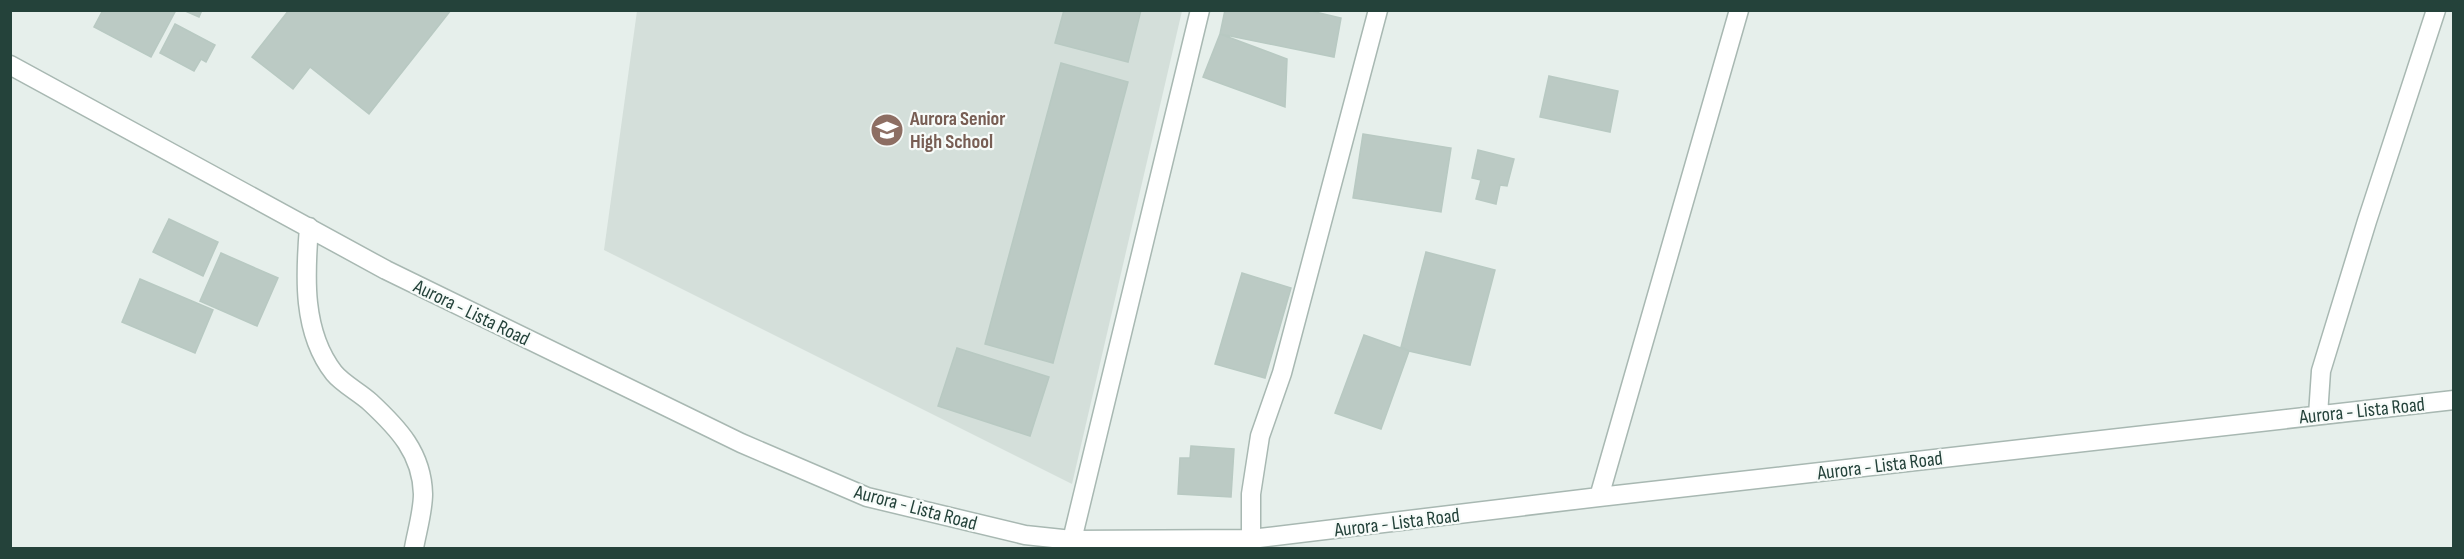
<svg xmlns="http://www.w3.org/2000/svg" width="2464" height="559" font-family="'Sofia Sans Condensed',sans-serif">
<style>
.built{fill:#d4dfda}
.building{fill:#bbcac4;stroke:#b8c9c2;stroke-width:1.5}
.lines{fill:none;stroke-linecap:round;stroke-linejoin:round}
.minor-casing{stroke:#a8b8b2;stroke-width:21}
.minor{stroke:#fff;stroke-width:18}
.labels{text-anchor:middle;stroke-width:4.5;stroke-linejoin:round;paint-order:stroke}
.education-label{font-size:20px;font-weight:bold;fill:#785e54;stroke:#f7fbf9;text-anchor:start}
.street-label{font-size:20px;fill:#24423a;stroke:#f7fbf9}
</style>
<rect width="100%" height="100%" fill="#e6efeb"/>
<!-- built -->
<path class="built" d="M 637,11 L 1182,11 L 1072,484 L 604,250 Z"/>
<!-- building -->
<path class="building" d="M 103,10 L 173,10 L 175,12 L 151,57 L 94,27 Z
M 183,10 L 202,10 L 199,17 Z
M 289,10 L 451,10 L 369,114 L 310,67 L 293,89 L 252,57 Z
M 1064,10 L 1141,10 L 1128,62 L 1055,43 Z
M 1225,10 L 1307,10 L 1341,18 L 1334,57 L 1220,34 Z
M 175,24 L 215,45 L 206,62 L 201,59 L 194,71 L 160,53 Z
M 1220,34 L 1287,59 L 1285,107 L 1203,77 Z
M 1061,63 L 1128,82 L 1053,363 L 985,344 Z
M 1549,76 L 1618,91 L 1610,132 L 1540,117 Z
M 1363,134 L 1451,148 L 1441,212 L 1353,198 Z
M 1478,150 L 1514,159 L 1507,186 L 1500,185 L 1496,204 L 1476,199 L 1481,180 L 1472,178 Z
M 169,219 L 218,242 L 203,276 L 153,252 Z
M 1426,252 L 1495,270 L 1470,365 L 1409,351 L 1401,347 Z
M 221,253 L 278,278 L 257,326 L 200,301 Z
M 1242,273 L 1291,288 L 1265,378 L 1215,364 Z
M 140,279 L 213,310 L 195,353 L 122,322 Z
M 1364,335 L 1409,351 L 1381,429 L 1335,413 Z
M 957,348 L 1049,377 L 1030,436 L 938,406 Z
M 1191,446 L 1234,449 L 1231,497 L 1178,494 L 1180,458 L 1190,458 Z"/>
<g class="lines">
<!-- minor casing -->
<g class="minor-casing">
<path id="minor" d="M 10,65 L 386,270 L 741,443 L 867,497 L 1025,535 L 1072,540 L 1251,539 L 1599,497 L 2454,400
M 309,227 C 305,276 302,332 334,373 C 343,384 359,392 370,402 C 398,428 422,453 423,494 C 423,511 417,531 414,548
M 2318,415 L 2321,371 L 2367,221 L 2436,10
M 1599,497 L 1739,10
M 1251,539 L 1251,494 L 1260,436 L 1282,373 L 1378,10
M 1072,540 L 1200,10"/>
</g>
<!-- minor -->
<use href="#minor" class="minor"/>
</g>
<!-- icons -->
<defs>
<g id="school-disc" transform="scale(1.725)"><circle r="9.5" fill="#8d6e63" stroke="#f7fbf9"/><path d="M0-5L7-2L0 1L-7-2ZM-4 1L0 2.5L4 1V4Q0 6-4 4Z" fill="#fff"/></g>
</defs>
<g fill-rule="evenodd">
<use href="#school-disc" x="887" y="130"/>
</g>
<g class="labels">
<!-- education labels -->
<g class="education-label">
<text x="910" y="125">Aurora Senior<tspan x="910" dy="23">High School</tspan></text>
</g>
<!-- street labels -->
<g class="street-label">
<text transform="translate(472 312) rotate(26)" y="7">Aurora - Lista Road</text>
<text transform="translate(2362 410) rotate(-6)" y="7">Aurora - Lista Road</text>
<text transform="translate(1880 465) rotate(-7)" y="7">Aurora - Lista Road</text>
<text transform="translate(916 507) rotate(15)" y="7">Aurora - Lista Road</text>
<text transform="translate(1397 522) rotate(-7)" y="7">Aurora - Lista Road</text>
</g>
</g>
<!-- border -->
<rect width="2464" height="559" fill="none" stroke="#24423a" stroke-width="24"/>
</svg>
